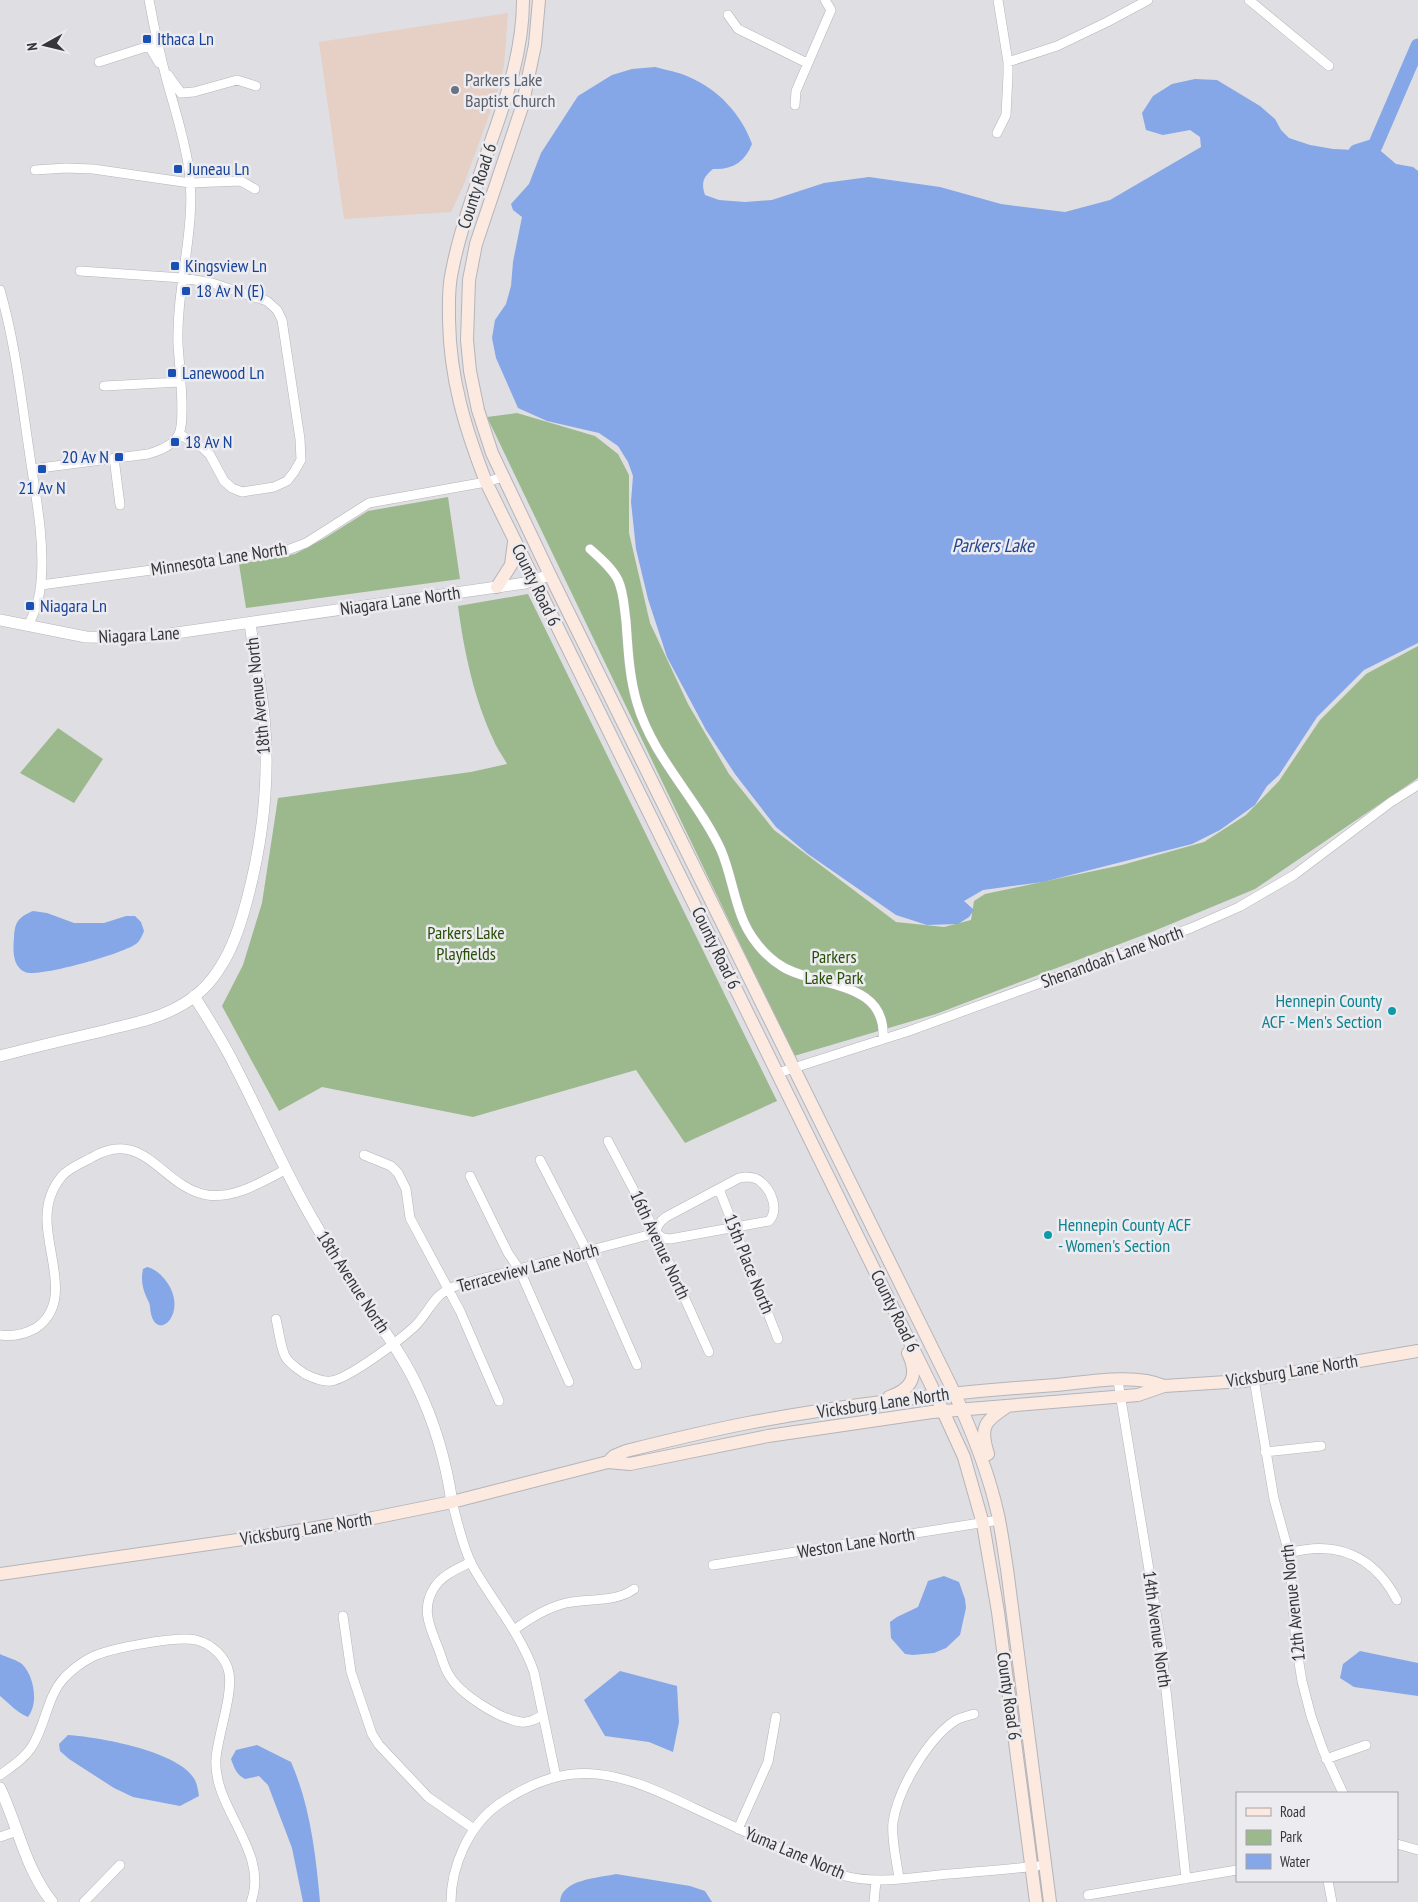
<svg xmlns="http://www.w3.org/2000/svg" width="1418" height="1902" font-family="'PT Sans Narrow',sans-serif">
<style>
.commercial{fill:#e6cfc4}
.green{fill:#9cb88d}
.water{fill:#85a6e7}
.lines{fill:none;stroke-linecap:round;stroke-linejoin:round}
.river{stroke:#85a6e7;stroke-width:15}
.minor-casing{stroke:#b5b4b9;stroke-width:10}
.tertiary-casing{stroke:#b5b4b9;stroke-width:12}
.secondary-casing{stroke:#b5b4b9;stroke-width:14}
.minor{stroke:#fff;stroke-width:9}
.tertiary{stroke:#fff;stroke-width:11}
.secondary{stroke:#fceae0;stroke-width:12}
.transit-dot{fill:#1a4fb4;stroke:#ecebf0;stroke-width:2}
.worship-dot{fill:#6b7280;stroke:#ecebf0;stroke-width:2}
.culture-dot{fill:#0f9aa8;stroke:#ecebf0;stroke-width:2}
.labels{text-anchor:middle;stroke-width:5;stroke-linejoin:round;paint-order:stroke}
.transit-label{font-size:18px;fill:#164399;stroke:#ecebf0;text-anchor:start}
.worship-label{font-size:18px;fill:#5b616d;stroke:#ecebf0;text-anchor:start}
.street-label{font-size:18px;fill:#373739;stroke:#ecebf0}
.park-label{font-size:18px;fill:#295008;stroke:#ecebf0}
.culture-label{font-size:18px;fill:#0d838f;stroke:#ecebf0;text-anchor:end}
.water-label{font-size:19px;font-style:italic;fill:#234490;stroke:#ecebf0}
</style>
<rect width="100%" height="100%" fill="#dfdee3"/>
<!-- commercial -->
<path class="commercial" d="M 508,13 L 504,66 L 497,93 L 464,184 L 451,212 L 344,219 L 319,42 Z"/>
<!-- green -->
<path class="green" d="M 517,413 L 595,436 L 618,454 L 629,475 L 629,533 L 650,623 L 688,704 L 729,774 L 774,830 L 896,922 L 944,927 L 971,920 L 974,901 L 985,894 L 1122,865 L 1204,842 L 1246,815 L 1279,781 L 1320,720 L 1366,674 L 1418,646 L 1418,778 L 1255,889 L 1154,931 L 936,1014 L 794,1056 L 487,417 Z
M 448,497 L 460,579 L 246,608 L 239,564 L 295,554 L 325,538 L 368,511 Z
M 528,594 L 777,1101 L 685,1143 L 636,1070 L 473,1117 L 322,1087 L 279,1111 L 222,1006 L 243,965 L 262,903 L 278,798 L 471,772 L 507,764 C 503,756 497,749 494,741 C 474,699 464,651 458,606 Z
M 58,728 L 103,759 L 74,803 L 20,773 Z"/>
<!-- water -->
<path class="water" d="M 655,67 C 666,70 679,72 689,77 C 718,89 742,115 752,144 C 745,162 732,170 713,169 C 703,177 701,183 705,195 L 719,200 L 745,202 L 772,200 L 824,183 L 869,177 L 940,187 L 1001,204 L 1065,212 L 1110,200 L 1201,147 L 1200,137 L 1190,130 L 1163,135 L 1146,130 L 1142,113 L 1153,96 L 1172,84 L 1195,79 L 1217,80 L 1260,106 L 1275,119 L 1281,130 L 1289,138 L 1310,145 L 1333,149 L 1354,150 L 1375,146 L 1396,164 L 1413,167 L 1418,171 L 1418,643 L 1364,670 L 1317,717 L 1279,775 L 1267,786 L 1255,805 L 1220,830 L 1192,844 L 1043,882 L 983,890 L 964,901 L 974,910 L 969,917 L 958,924 L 927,925 L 896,915 L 808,854 L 776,827 L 735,774 L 706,730 L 667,657 L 648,599 L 636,549 L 631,502 L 633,476 L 628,462 L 618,446 L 599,433 L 547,421 L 518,408 L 496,358 L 492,338 L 495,320 L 506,304 L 511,286 L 513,262 L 522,217 L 513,210 L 511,204 L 529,184 L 541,153 L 578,96 L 612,75 L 632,69 Z
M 33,911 L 47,913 L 74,923 L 104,923 L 126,916 L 135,916 L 141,922 L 144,931 C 142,936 140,941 136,944 C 122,954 38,978 25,972 C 12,966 13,949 14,937 C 15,921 19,917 33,911 Z
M 147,1267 C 155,1269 161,1274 166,1281 C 191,1314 153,1347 150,1307 C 150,1303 147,1299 146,1296 C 142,1287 141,1278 143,1269 Z
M 944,1576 L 959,1582 L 965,1599 L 966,1608 L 960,1635 L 946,1648 L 934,1653 L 913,1655 L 905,1654 L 891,1638 L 890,1622 L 897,1617 L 918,1607 L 928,1581 Z
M 1360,1651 L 1418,1663 L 1418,1696 L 1354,1687 L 1340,1678 L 1343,1664 Z
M 0,1654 C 6,1657 17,1660 22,1664 C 34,1676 39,1703 28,1717 C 16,1712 10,1704 0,1696 Z
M 620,1671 L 677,1686 L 679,1722 L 673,1752 L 649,1742 L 605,1736 L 584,1700 Z
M 68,1735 C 99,1737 176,1751 193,1777 C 197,1782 198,1790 199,1796 L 180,1806 L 133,1797 L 114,1788 L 69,1759 L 60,1751 L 59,1744 Z
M 257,1745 L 291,1762 C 310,1805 316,1855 320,1902 L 303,1902 L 292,1848 L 268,1785 L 259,1776 L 245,1779 C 237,1775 234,1768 231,1759 L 236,1750 Z
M 616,1874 L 690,1886 L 705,1891 L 712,1902 L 560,1902 C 561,1879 599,1878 616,1874 Z"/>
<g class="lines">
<!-- river -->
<path class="river" d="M 1356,152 L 1375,146 L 1418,46"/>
<!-- minor casing -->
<g class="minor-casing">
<path id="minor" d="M 1249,0 L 1329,66
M 728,15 L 738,29 L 807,63
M 99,62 L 149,46 L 159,63
M 1008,62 L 1057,46 L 1107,22 L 1148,0
M 168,75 L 181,93 L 194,92 L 237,80 L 256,86
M 795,105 L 796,91 L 831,10 L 825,0
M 997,133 L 1006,115 L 1008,75 L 1008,62 L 998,0
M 35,170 L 66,168 L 93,169 L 190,183 L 241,181 L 255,189
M 80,271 L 183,278 L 212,283 L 267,301 L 277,310 L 282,320 L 300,439 L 301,460 L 294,472 L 287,481 L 274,487 L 242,492 L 232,488 L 224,481 L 210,455 L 203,448 L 179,434
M 0,290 C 15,342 21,396 29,450 C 35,493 45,539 41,582 C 40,598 35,612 28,626
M 104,386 L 180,382
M 114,458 L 120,505
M 32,469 L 148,454 C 159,451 173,446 179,434 C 186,419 179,363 178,344 C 176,287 197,226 189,170 C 185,140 175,110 167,81 C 160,55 154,27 149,0
M 590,549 C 600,558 612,568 618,580 C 624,593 624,607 626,621 C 628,648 629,676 637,703 C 653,758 697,798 721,850 C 730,871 733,894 741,915 C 748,935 764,956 783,967 C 819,988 887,980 883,1039
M 41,585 L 233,559 L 290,549 L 306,543 L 369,503 L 486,482 L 503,477
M 778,1073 L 909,1031 L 1191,928 L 1239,907 L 1294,875 L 1391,802 L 1418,785
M 608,1141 L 647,1215 L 709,1352
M 364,1155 L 391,1166 L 398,1173 L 406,1189 L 410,1218 L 460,1311 L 499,1401
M 540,1160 L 587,1251 L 637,1365
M 470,1176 L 508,1253 L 519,1269 L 569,1382
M 746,1177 C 752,1177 757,1178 761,1182 C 772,1191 779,1210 769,1221 L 670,1239 L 663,1238 L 656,1233 C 657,1226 659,1222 666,1217 L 739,1178 Z
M 719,1189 L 778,1339
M 276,1319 C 279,1331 280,1345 285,1356 C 289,1364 298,1369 305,1374 C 313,1378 322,1382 331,1381 C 348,1379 400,1340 414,1327 C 424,1318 429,1306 438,1297 C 443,1291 451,1288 458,1285 L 656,1233
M 0,1335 C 13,1337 25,1334 36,1328 C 73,1303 46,1253 47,1218 C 47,1202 52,1188 62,1176 C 69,1168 82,1163 91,1158 C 145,1126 161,1187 207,1195 C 235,1199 261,1182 285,1170
M 1254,1379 L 1274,1499 L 1289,1553 L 1296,1645 L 1302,1681 L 1311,1716 L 1323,1750 L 1343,1793
M 1118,1381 L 1161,1643 L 1186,1879
M 1265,1452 L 1321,1446
M 452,1502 C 458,1523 462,1545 472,1565 C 492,1601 520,1632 534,1672 L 556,1777
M 1289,1553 C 1337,1540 1374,1556 1397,1600
M 471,1562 C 457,1569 442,1575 434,1588 C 420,1610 431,1629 439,1650 C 442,1658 444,1667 449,1675 C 460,1694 499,1719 521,1722 C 529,1723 536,1719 543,1715
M 713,1565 L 999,1520
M 343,1616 L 351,1672 L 372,1734 L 379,1745 L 428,1797 L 474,1829
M 514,1630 C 530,1618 546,1608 566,1603 C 588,1598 615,1603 634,1589
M 1326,1759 L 1366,1745
M 0,1775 C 11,1767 23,1760 31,1748 C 46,1726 46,1697 65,1677 C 73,1669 82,1662 92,1657 C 110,1648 177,1636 196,1640 C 212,1644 226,1657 229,1673 C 233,1694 218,1735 216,1758 C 212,1808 270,1851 251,1902
M 738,1829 L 768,1762 L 776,1717
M 0,1837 L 17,1831
M 1397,1844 L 1418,1850
M 899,1879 C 897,1861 891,1840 893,1822 C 898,1789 928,1738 956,1720 C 962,1717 968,1716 974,1714
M 1328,1881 L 1332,1902
M 1088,1895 L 1237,1870
M 84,1902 L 120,1865
M 451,1902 C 451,1866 469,1825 499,1804 C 573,1754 621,1773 694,1808 C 727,1823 760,1839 793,1854 C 810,1862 827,1872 845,1876 C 876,1884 908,1878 939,1875 C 971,1872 1004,1870 1037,1866
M 874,1902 L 876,1881"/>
</g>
<!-- tertiary casing -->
<g class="tertiary-casing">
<path id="tertiary" d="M 0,620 L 86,637 L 141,638 L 525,583 L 550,575
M 194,996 C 209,1020 224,1043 236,1068 C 262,1118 284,1171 313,1220 C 328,1247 345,1274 363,1300 C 382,1328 403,1356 417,1386 C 435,1423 446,1462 452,1502
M 0,1056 C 34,1047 68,1039 103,1031 C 129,1024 154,1020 178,1007 C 195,998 211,983 221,966 C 234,946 241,923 247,900 C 263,840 270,778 264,716 C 261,685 254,654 250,623
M 0,1788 C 18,1826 25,1868 52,1902"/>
</g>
<!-- secondary casing -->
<g class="secondary-casing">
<path id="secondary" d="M 523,0 C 523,52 506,99 489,147 C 476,188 460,229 452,271 C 448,287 449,304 449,320 C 450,379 465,428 486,482 L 931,1385 L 964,1457 L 983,1524 L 998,1612 L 1036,1902
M 539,0 L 535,45 L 522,107 L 476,244 L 469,280 L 467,340 L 470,371 L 478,410 L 492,453 L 550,575 L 950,1384 C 970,1426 988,1469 998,1515 C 1002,1533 1004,1551 1007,1569 L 1050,1902
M 497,587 L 511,565 L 514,542
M 889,1397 C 912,1389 919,1376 908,1353
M 988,1454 C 979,1426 985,1421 1008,1406
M 608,1462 L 614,1456 L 626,1451 C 666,1441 707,1431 748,1423 C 849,1404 953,1392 1056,1385 C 1088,1382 1135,1373 1164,1386
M 0,1574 L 272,1535 L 363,1520 L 452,1502 L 608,1462 L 630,1464 L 768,1436 L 932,1412 L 1138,1395 L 1164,1386 L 1243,1381 L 1418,1351"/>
</g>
<!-- minor -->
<use href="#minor" class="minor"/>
<!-- tertiary -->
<use href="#tertiary" class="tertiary"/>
<!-- secondary -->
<use href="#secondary" class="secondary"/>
</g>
<!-- markers -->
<g class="transit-dot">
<rect x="142" y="34" width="10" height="10" rx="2.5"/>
<rect x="173" y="164" width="10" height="10" rx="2.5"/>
<rect x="170" y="261" width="10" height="10" rx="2.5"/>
<rect x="181" y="286" width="10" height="10" rx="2.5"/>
<rect x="167" y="368" width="10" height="10" rx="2.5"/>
<rect x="170" y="437" width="10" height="10" rx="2.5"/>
<rect x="114" y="452" width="10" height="10" rx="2.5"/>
<rect x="37" y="464" width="10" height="10" rx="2.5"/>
<rect x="25" y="601" width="10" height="10" rx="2.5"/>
</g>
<circle class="worship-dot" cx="455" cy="90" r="5"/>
<g class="culture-dot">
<circle cx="1392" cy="1011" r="5"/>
<circle cx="1048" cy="1235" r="5"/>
</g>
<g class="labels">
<!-- transit labels -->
<g class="transit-label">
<text x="157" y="45">Ithaca Ln</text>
<text x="188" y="175">Juneau Ln</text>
<text x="185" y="272">Kingsview Ln</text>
<text x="196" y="297">18 Av N (E)</text>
<text x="182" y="379">Lanewood Ln</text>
<text x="185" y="448">18 Av N</text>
<text x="109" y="463" text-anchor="end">20 Av N</text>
<text x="42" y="494" text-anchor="middle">21 Av N</text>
<text x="40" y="612">Niagara Ln</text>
</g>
<!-- worship labels -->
<g class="worship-label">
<text x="465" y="86">Parkers Lake<tspan x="465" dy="21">Baptist Church</tspan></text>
</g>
<!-- street labels -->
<g class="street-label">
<text transform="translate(477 186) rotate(-72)" y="6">County Road 6</text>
<text transform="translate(219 559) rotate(-9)" y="6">Minnesota Lane North</text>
<text transform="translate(536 585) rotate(64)" y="6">County Road 6</text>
<text transform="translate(400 601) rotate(-8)" y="6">Niagara Lane North</text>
<text transform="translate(139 635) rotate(-3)" y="6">Niagara Lane</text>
<text transform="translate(258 696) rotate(-96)" y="6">18th Avenue North</text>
<text transform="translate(716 948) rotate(64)" y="6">County Road 6</text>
<text transform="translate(1112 957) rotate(-20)" y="6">Shenandoah Lane North</text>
<text transform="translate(660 1245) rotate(65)" y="6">16th Avenue North</text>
<text transform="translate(749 1264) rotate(68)" y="6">15th Place North</text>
<text transform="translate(528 1268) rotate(-15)" y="6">Terraceview Lane North</text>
<text transform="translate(353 1282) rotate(57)" y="6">18th Avenue North</text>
<text transform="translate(895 1311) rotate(64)" y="6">County Road 6</text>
<text transform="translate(1292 1371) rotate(-9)" y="6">Vicksburg Lane North</text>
<text transform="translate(883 1403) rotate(-8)" y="6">Vicksburg Lane North</text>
<text transform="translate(306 1529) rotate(-9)" y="6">Vicksburg Lane North</text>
<text transform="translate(856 1543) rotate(-9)" y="6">Weston Lane North</text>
<text transform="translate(1293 1603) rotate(-96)" y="6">12th Avenue North</text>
<text transform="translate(1157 1629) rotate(82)" y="6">14th Avenue North</text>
<text transform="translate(1009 1696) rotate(82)" y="6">County Road 6</text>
<text transform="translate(795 1853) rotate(23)" y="6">Yuma Lane North</text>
</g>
<!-- park labels -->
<g class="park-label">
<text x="466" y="939">Parkers Lake<tspan x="466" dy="21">Playfields</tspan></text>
<text x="834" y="963">Parkers<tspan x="834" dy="21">Lake Park</tspan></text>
</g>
<!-- culture labels -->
<g class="culture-label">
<text x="1382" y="1007">Hennepin County<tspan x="1382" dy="21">ACF - Men's Section</tspan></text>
<text x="1058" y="1231" text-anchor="start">Hennepin County ACF<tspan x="1058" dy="21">- Women's Section</tspan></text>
</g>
<!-- water labels -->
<g class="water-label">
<text x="993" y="552">Parkers Lake</text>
</g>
</g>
<!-- legend -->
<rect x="1236" y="1792" width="162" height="90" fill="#ecebf0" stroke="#a4a3a7"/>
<rect x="1246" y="1808" width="25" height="8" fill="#fceae0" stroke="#a4a3a7"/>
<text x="1280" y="1817" font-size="15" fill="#373739">Road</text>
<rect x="1246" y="1830" width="25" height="15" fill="#9cb88d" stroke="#a4a3a7"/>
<text x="1280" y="1842" font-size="15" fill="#373739">Park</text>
<rect x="1246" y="1854" width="25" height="15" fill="#85a6e7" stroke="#a4a3a7"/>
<text x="1280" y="1867" font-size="15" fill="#373739">Water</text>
<!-- north arrow -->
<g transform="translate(45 45) rotate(262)" stroke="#ecebf0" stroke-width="4" paint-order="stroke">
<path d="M0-4L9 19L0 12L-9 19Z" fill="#373739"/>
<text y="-8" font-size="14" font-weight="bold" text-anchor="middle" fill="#373739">N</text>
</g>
</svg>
